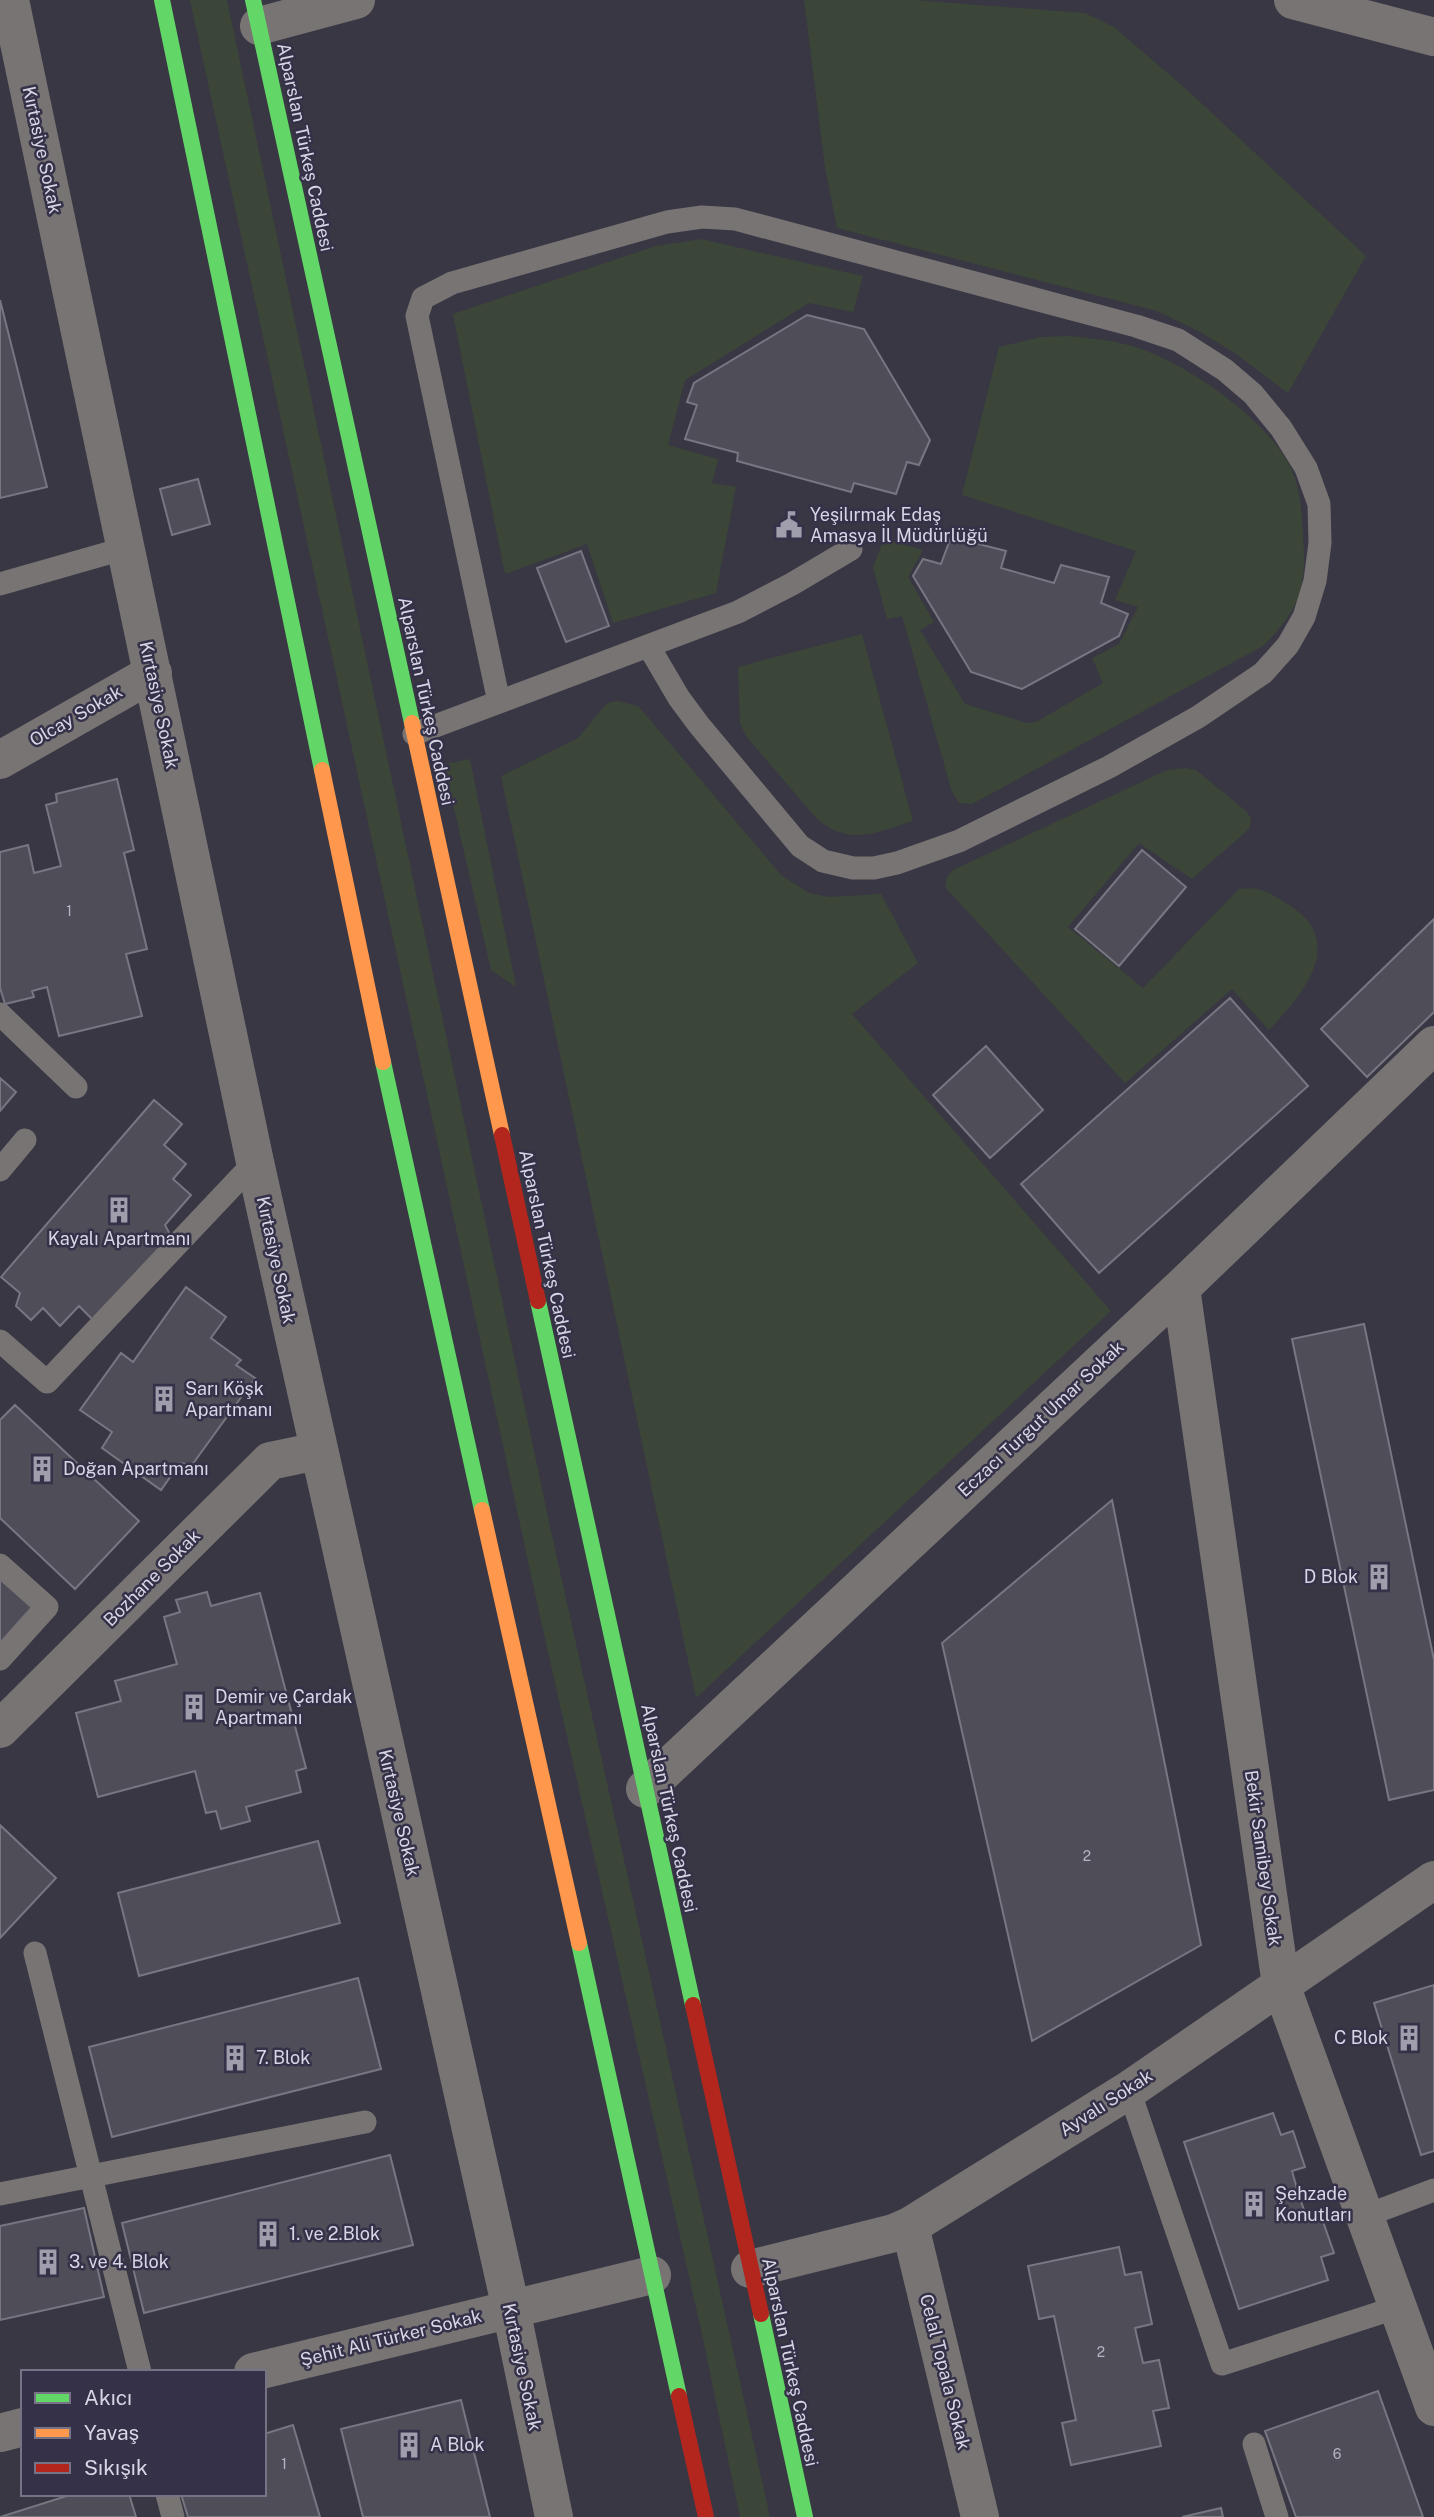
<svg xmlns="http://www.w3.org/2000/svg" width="1434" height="2517" font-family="'Public Sans',sans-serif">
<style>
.green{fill:#3b4639}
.building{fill:#4f4d58;stroke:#777681;stroke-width:2}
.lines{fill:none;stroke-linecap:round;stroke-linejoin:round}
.lane{stroke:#797474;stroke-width:23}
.street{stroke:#797474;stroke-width:38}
.fast{stroke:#63d668;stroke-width:16}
.slow{stroke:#ff974d;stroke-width:16}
.jam{stroke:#b3261e;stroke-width:16}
.labels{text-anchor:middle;stroke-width:5;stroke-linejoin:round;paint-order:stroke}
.number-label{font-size:14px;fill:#b6b4c2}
.street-label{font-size:18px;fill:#d8d6e5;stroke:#353149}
.poi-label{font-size:18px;fill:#d8d6e5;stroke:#353149;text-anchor:start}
</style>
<rect width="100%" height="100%" fill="#383743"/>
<!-- green -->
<path class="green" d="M 190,0 L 227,0 L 549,1522 L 770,2517 L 740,2517 L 700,2325 L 541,1621 Z
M 804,0 L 914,0 L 1085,13 L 1114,27 L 1185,88 L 1366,256 L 1288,393 L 1235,353 L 1200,332 L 1157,311 L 837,228 L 825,168 Z
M 701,239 L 863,276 L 853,312 L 809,303 L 685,380 L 668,445 L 718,459 L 712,483 L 736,487 L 716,593 L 613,623 L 587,544 L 505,574 L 453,314 L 656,246 Z
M 1068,336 C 1090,338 1111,340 1132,346 C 1184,361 1277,424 1295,478 C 1301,496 1302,517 1303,536 C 1307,589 1300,609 1263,646 L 972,804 L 959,803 L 952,792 L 902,616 L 887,619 L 873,567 L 884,539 L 923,550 L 908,577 L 934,622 L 920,630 L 965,704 L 1027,723 L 1036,722 L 1103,683 L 1092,658 L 1119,644 L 1138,607 L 1115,600 L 1136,551 L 962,495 L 999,347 L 1041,337 Z
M 862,634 L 913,821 C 876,832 851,847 817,819 L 746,736 L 740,723 L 738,667 Z
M 618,701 L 638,706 L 646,715 L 781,875 L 809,893 L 829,897 L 881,894 L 918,963 L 852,1014 L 1111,1311 L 696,1698 L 501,776 L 578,738 L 607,703 Z
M 470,759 L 516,987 L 491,970 L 444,764 Z
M 1186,768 L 1196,770 L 1246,811 L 1251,818 L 1249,829 L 1192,879 L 1139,843 L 1068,927 L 1143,988 L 1239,889 C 1263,886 1269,893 1289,905 C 1348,942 1303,994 1269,1030 L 1232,989 L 1125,1083 L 945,887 L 947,877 L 953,870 L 1167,770 Z"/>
<!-- building -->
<path class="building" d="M 0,300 L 47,487 L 0,498 Z
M 807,315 L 864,329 L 930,440 L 919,465 L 907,462 L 896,494 L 854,483 L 851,492 L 737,461 L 738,453 L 685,439 L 697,405 L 687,402 L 694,383 Z
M 198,479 L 210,524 L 172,535 L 160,489 Z
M 951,537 L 1006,551 L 1001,568 L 1054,583 L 1061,565 L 1109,577 L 1101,603 L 1128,614 L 1119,636 L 1022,689 L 971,672 L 913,576 L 923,559 L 941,564 Z
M 581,551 L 609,626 L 566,642 L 537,568 Z
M 117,779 L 134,850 L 124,853 L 147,949 L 126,954 L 142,1016 L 59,1036 L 47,987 L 32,991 L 34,997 L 5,1004 L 0,988 L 0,852 L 28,845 L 34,873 L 61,866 L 46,805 L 57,802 L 56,794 Z
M 1142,850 L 1186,887 L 1119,966 L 1075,929 Z
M 1434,919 L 1434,1012 L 1367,1077 L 1321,1029 Z
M 1230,998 L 1308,1086 L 1099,1273 L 1021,1184 Z
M 986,1046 L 1043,1110 L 990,1158 L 933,1095 Z
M 0,1078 L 16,1092 L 0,1111 Z
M 154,1100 L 182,1124 L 164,1145 L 186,1164 L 173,1179 L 191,1195 L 165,1225 L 173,1240 L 94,1321 L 79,1306 L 60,1326 L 43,1308 L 31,1320 L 16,1306 L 20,1293 L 1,1277 Z
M 186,1287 L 226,1317 L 211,1338 L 241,1360 L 236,1365 L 255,1378 L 192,1465 L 180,1463 L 161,1490 L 102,1448 L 112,1432 L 80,1410 L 121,1353 L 133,1362 Z
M 1364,1324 L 1434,1660 L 1434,1790 L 1389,1800 L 1292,1339 Z
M 15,1405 L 139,1521 L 75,1589 L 0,1518 L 0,1420 Z
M 1112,1500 L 1201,1945 L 1032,2041 L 942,1643 Z
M 0,1573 L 35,1604 L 0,1643 Z
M 207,1592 L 211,1606 L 260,1593 L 306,1768 L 296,1771 L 301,1792 L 246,1807 L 250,1821 L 221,1829 L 216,1811 L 206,1813 L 195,1771 L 98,1797 L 76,1713 L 121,1701 L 115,1681 L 177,1664 L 164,1617 L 180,1612 L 176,1600 Z
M 0,1825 L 56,1878 L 0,1938 Z
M 318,1841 L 340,1923 L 139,1976 L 118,1893 Z
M 358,1978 L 381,2069 L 112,2137 L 89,2047 Z
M 1434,1985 L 1434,2151 L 1421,2155 L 1374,2003 Z
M 1273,2113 L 1281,2135 L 1293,2131 L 1305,2167 L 1292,2171 L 1299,2196 L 1307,2218 L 1320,2213 L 1334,2253 L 1321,2257 L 1328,2280 L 1239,2309 L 1184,2142 Z
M 390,2155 L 413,2245 L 144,2313 L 122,2223 Z
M 84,2208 L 104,2297 L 0,2320 L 0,2226 Z
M 1119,2247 L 1125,2275 L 1141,2272 L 1152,2324 L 1135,2328 L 1143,2363 L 1159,2360 L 1169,2408 L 1153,2411 L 1161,2446 L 1071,2465 L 1062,2423 L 1076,2420 L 1054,2316 L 1039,2319 L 1028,2266 Z
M 1378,2391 L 1423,2517 L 1296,2517 L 1265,2431 Z
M 461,2400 L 490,2517 L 363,2517 L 341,2429 Z
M 293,2425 L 320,2517 L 188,2517 L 181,2494 L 264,2494 L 264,2434 Z
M 73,2494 L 129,2494 L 136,2517 L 0,2517 Z
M 1221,2508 L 1223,2517 L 1182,2517 Z"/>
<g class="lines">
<!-- lane -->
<path class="lane" d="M 0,584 L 126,548
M 499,702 L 417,316 L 423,298 L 452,283 L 667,222 L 702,217 L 735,219 L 1136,326 L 1178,340 L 1225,370 L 1253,394 L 1281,428 L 1306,468 L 1319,504 L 1320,543 L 1315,581 L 1304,617 L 1288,645 L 1263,673 L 1198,717 L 1109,767 L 959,841 L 897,863 L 874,868 L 853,868 L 823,861 L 800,846 L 699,725 L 679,698 L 649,647
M 414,734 L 738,612 L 792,584 L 851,549
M 0,1014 L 76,1087
M 0,1170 L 25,1140
M 0,1341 L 47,1382 L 255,1162
M 0,1565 L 47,1607 L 0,1659
M 35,1953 L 140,2372
M 1129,2090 L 1222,2364 L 1398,2307
M 0,2194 L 365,2122
M 1365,2216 L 1434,2190
M 1254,2444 L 1277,2517
M 167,2494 L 173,2517"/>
<!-- street -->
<path class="street" d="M 10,0 L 255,1162 L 511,2309 L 554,2517
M 1293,0 L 1434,37
M 259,26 L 356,0
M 0,760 L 153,673
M 1181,1288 L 1281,1985 L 1434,2407
M 0,1729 L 270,1461 L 318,1451
M 645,1789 L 1181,1288 L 1434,1045
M 910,2226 L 980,2517
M 750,2269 L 894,2233 L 910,2226 L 1129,2090 L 1434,1880
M 253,2372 L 652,2275
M 0,2433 L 23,2427"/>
<!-- fast -->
<path class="fast" d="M 162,0 L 322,770
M 253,0 L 412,723
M 383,1062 L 482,1510
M 538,1301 L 693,2005
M 579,1943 L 679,2396
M 761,2314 L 805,2517"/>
<!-- slow -->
<path class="slow" d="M 412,723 L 502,1135
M 322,770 L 383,1062
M 482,1510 L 579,1943"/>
<!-- jam -->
<path class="jam" d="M 502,1135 L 538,1301
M 693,2005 L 761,2314
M 679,2396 L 706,2517"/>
</g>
<!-- icons -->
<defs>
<g id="civic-bare" transform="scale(2.1)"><path d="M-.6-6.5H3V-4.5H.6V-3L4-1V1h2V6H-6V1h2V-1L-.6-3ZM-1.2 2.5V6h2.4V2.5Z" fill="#a09eac" stroke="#353149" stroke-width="2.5" paint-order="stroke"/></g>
<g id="building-bare" transform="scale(2.1)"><path d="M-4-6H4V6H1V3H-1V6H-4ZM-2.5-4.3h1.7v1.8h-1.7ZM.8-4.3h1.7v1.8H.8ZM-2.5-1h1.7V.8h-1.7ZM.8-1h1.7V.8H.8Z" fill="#a09eac" stroke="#353149" stroke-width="2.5" paint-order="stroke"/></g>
</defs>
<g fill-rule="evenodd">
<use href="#civic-bare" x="789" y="525"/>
<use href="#building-bare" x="119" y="1210"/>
<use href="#building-bare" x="164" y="1399"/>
<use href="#building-bare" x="42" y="1469"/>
<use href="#building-bare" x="1379" y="1577"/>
<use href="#building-bare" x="194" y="1707"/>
<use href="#building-bare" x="1409" y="2038"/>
<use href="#building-bare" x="235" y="2058"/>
<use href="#building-bare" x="1254" y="2204"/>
<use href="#building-bare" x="268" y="2234"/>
<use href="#building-bare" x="48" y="2262"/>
<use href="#building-bare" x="409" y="2445"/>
</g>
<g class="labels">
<!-- number labels -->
<g class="number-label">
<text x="69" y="916">1</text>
<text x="1087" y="1861">2</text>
<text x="1101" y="2357">2</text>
<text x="1337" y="2459">6</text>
<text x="284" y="2469">1</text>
</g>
<!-- street labels -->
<g class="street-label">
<text transform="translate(305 147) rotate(78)" y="6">Alparslan Türkeş Caddesi</text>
<text transform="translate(42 150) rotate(78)" y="6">Kırtasiye Sokak</text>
<text transform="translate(426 701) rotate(78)" y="6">Alparslan Türkeş Caddesi</text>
<text transform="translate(159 705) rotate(78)" y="6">Kırtasiye Sokak</text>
<text transform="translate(76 716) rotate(-30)" y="6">Olcay Sokak</text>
<text transform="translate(547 1254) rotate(78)" y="6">Alparslan Türkeş Caddesi</text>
<text transform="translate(276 1260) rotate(78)" y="6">Kırtasiye Sokak</text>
<text transform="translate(1041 1419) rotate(-43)" y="6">Eczacı Turgut Umar Sokak</text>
<text transform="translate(152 1578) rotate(-45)" y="6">Bozhane Sokak</text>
<text transform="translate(669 1808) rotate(78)" y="6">Alparslan Türkeş Caddesi</text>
<text transform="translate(399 1813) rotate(77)" y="6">Kırtasiye Sokak</text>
<text transform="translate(1263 1858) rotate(82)" y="6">Bekir Samibey Sokak</text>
<text transform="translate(1106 2103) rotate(-33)" y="6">Ayvalı Sokak</text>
<text transform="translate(391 2338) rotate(-14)" y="6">Şehit Ali Türker Sokak</text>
<text transform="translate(790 2362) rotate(78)" y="6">Alparslan Türkeş Caddesi</text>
<text transform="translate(522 2367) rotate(78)" y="6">Kırtasiye Sokak</text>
<text transform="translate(945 2372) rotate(76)" y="6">Celal Topala Sokak</text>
</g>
<!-- poi labels -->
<g class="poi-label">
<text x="810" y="521">Yeşilırmak Edaş<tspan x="810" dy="21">Amasya İl Müdürlüğü</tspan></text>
<text x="119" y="1245" text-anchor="middle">Kayalı Apartmanı</text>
<text x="185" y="1395">Sarı Köşk<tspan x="185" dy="21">Apartmanı</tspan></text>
<text x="63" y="1475">Doğan Apartmanı</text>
<text x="1358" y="1583" text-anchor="end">D Blok</text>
<text x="215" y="1703">Demir ve Çardak<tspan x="215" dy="21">Apartmanı</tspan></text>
<text x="1388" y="2044" text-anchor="end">C Blok</text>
<text x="256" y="2064">7. Blok</text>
<text x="1275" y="2200">Şehzade<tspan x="1275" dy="21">Konutları</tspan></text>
<text x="289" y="2240">1. ve 2.Blok</text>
<text x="69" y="2268">3. ve 4. Blok</text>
<text x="430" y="2451">A Blok</text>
</g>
</g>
<!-- legend -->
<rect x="21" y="2370" width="245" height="126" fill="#353149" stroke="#767387" stroke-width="2"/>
<rect x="35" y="2393" width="35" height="10" fill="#63d668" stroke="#767387" stroke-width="2"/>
<text x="84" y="2405" font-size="21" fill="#d8d6e5">Akıcı</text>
<rect x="35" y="2428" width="35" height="10" fill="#ff974d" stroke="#767387" stroke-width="2"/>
<text x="84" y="2440" font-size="21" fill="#d8d6e5">Yavaş</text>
<rect x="35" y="2463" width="35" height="10" fill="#b3261e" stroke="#767387" stroke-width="2"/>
<text x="84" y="2475" font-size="21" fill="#d8d6e5">Sıkışık</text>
</svg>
